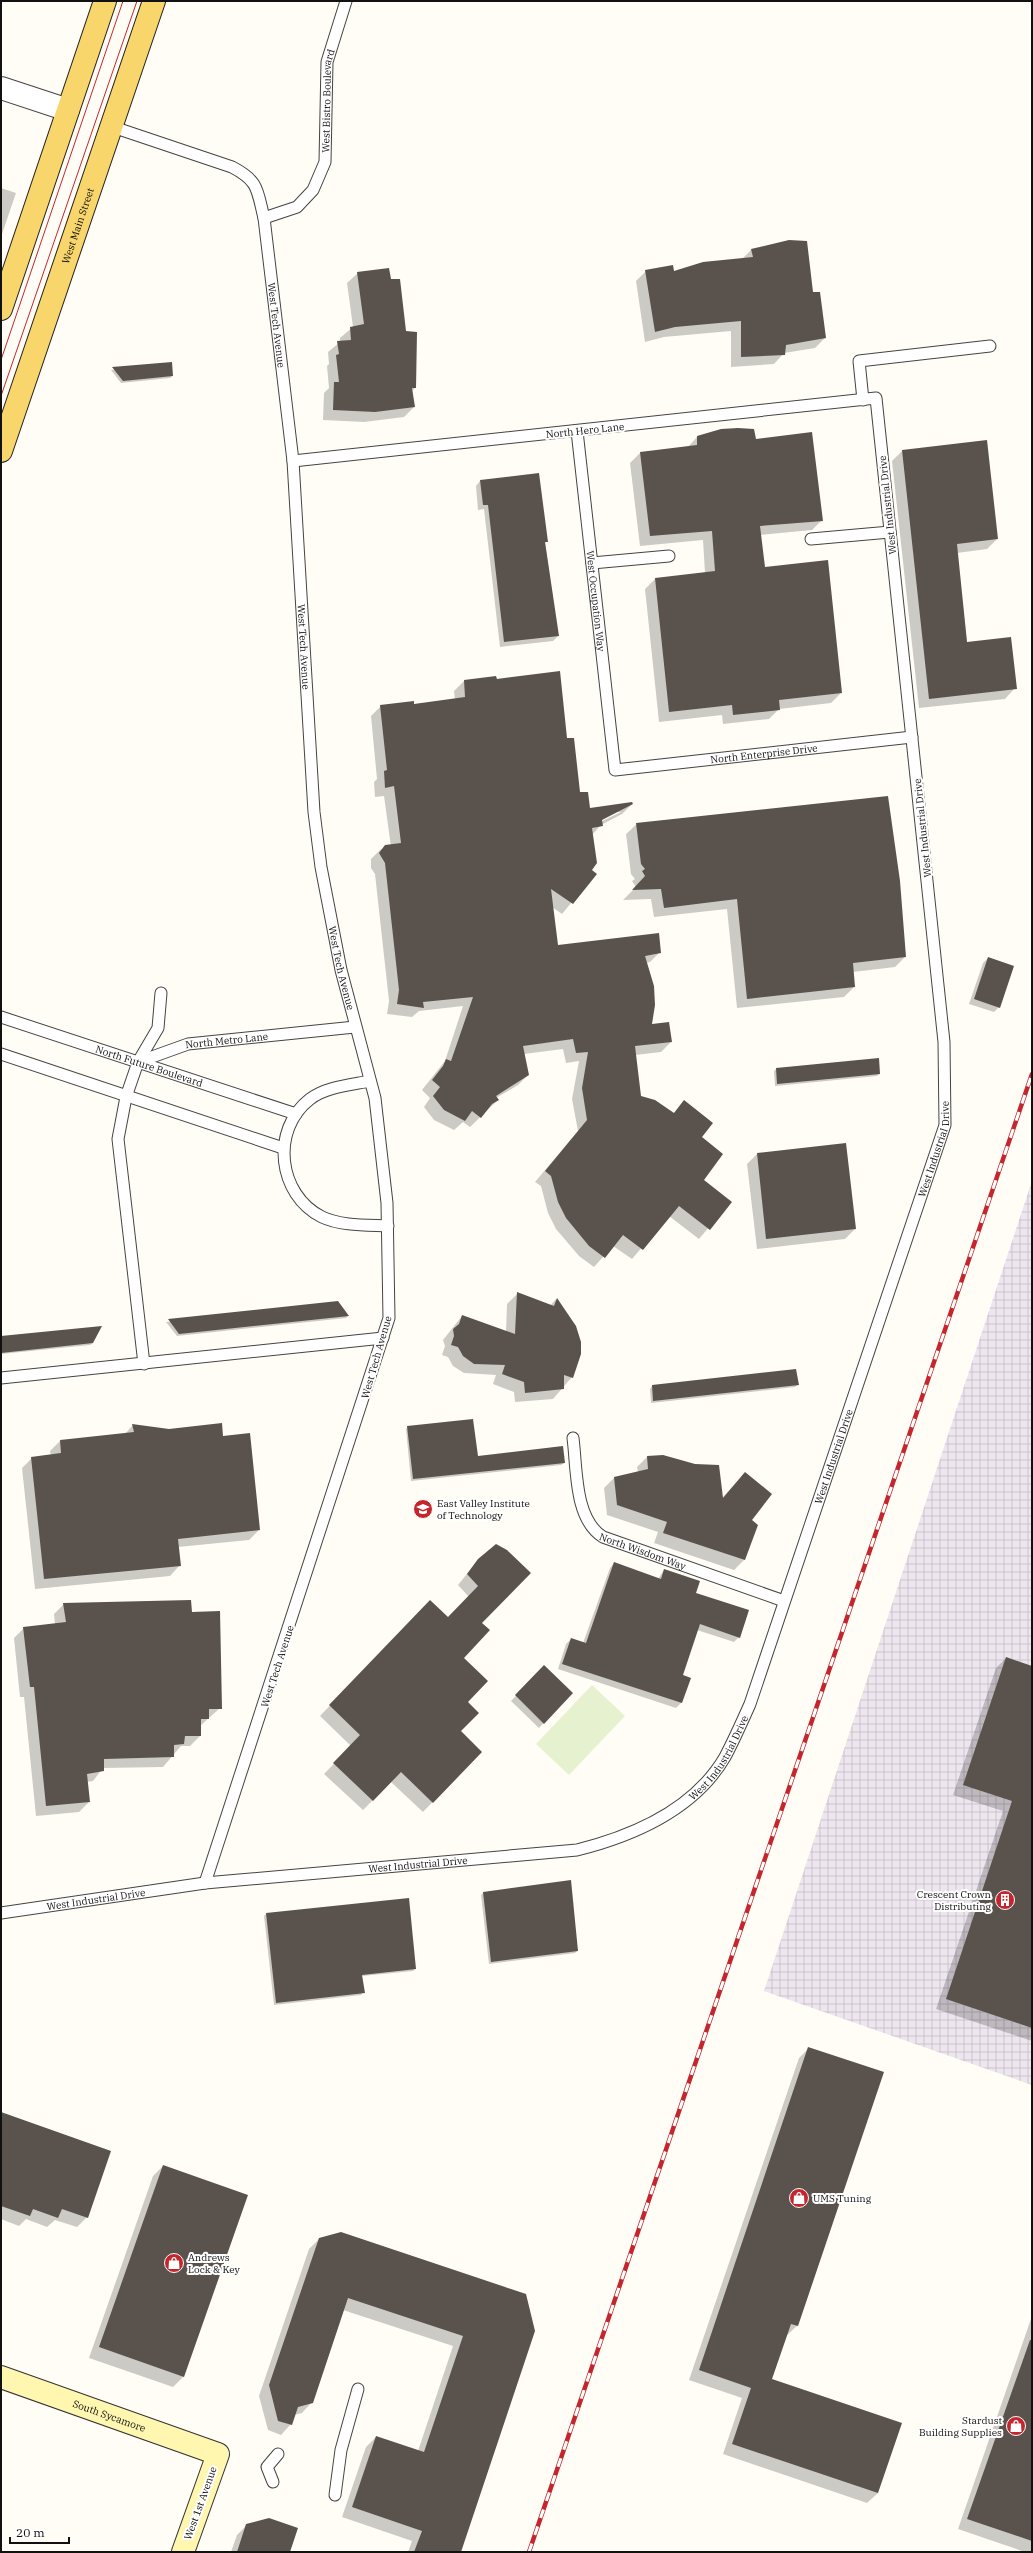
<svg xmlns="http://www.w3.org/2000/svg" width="1033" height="2553" font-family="'IBM Plex Serif',serif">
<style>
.industrial{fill:url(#industrial-grid)}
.pitch{fill:#e6f2cf}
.shadow{fill:#0003;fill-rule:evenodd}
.building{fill:#5a524d}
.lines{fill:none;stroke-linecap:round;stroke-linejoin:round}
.lane-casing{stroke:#444;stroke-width:13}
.street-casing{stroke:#444;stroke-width:24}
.secondary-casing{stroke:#333;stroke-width:24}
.primary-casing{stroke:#222;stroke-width:24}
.lane{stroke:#fff;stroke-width:11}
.street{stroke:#fff;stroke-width:22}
.secondary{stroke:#fff6b0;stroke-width:22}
.primary{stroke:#f9d66b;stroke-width:22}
.tram{stroke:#c4262e;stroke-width:1}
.rail-casing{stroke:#c4262e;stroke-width:4.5}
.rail{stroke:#fff;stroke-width:3;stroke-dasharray:9;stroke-linecap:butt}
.labels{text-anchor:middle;stroke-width:4;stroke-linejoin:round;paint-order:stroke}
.street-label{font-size:10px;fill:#111;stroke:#fff}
.poi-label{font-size:10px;fill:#111;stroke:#fff;text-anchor:start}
</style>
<defs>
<pattern id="industrial-grid" width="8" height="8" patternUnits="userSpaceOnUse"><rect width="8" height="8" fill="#eee6ef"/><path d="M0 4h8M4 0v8" fill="none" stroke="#cbc4cc"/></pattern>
</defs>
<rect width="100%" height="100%" fill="#fffdf5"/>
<!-- industrial -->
<path class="industrial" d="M 1032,1181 L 1032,2085 L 764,1991 Z"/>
<!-- pitch -->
<path class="pitch" d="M 592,1685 L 625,1716 L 569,1775 L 536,1744 Z"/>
<!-- shadow -->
<path class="shadow" d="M 1,188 L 16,193 L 1,237 Z
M 789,241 L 812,293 L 825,338 L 815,348 L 784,353 L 774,364 L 731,367 L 731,331 L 664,337 L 645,342 L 636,281 L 646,271 L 673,272 L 742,259 L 751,250 Z
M 358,273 L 415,388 L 412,391 L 414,407 L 404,417 L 364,422 L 323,420 L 324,393 L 329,388 L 327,366 L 329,364 L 328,352 L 340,342 L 340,338 L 353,327 L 347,283 Z
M 171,363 L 172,376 L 170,378 L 121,383 L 111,370 Z
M 697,437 L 755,440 L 822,520 L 812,530 L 760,535 L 764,568 L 841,693 L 831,703 L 779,709 L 769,719 L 723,724 L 722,715 L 659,722 L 645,589 L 655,579 L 705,573 L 703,540 L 640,546 L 630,463 L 640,453 L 688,447 Z
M 902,451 L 997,539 L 987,549 L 957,553 L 967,643 L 1015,688 L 1005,699 L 919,708 L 892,461 Z
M 480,481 L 547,541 L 545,543 L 558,636 L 553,641 L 500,647 L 484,509 L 478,510 L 476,486 Z
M 496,680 L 567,739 L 579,793 L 589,809 L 632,804 L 622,814 L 601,825 L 592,835 L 591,870 L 595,874 L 562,914 L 552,907 L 557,946 L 660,952 L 650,962 L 646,963 L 651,1026 L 671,1042 L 661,1052 L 635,1055 L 640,1096 L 673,1114 L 684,1102 L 701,1137 L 703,1180 L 730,1202 L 699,1239 L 669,1216 L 632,1259 L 613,1246 L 594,1267 L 579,1256 L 556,1229 L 548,1213 L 541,1186 L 535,1182 L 578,1131 L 572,1099 L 579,1061 L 566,1063 L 563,1049 L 524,1054 L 528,1075 L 518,1085 L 496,1098 L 498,1100 L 470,1127 L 463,1122 L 454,1130 L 434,1120 L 424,1107 L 430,1098 L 422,1090 L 445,1061 L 463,1006 L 419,1011 L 412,1017 L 387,1014 L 389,1001 L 375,874 L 371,868 L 371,859 L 381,849 L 391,847 L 384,796 L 375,797 L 374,782 L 377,779 L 371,716 L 381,706 L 414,705 L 455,700 L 454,691 L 464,681 ZM 616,812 L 621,812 L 598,823 L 597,821 Z
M 637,824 L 905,957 L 895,967 L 853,972 L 854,987 L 844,997 L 737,1008 L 727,909 L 654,917 L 651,899 L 623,900 L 636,887 L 632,881 L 635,879 L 631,874 L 626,834 Z
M 988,958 L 999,1007 L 994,1012 L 969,1004 L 983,963 Z
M 776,1069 L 879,1074 L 877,1076 L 775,1086 L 774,1071 Z
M 757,1154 L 855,1229 L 845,1239 L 757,1249 L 747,1164 Z
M 517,1294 L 550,1306 L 556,1299 L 575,1326 L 572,1377 L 553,1399 L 515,1402 L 514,1392 L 493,1384 L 496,1375 L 464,1373 L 453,1366 L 448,1357 L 442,1355 L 445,1346 L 443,1340 L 462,1316 L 506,1332 L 507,1304 Z
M 337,1302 L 348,1316 L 346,1318 L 177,1336 L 166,1322 Z
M 1,1337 L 93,1343 L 90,1345 L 1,1354 Z
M 798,1385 L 795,1387 L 651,1403 L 650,1389 L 652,1386 Z
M 133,1425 L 222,1437 L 259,1530 L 249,1540 L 178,1547 L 180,1565 L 170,1576 L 35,1589 L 22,1468 L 32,1458 L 51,1456 L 50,1451 L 60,1441 L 125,1434 Z
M 408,1427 L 477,1457 L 564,1463 L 561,1465 L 411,1481 L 406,1429 Z
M 663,1456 L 722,1498 L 745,1473 L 750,1520 L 756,1525 L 744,1560 L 734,1570 L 654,1543 L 658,1532 L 607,1515 L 604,1488 L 614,1478 L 638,1472 L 637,1467 L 647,1457 Z
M 479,1559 L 481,1623 L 462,1658 L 466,1702 L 460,1731 L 481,1752 L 423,1812 L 391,1782 L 363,1810 L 324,1774 L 351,1746 L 320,1716 L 420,1611 L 448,1619 L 469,1597 L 458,1585 Z
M 614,1563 L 658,1579 L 664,1570 L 695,1593 L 739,1637 L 734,1642 L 697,1630 L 682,1675 L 690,1678 L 681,1703 L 676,1708 L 558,1669 L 566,1644 L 571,1639 L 583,1643 L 610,1568 Z
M 64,1604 L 191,1613 L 220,1708 L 200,1726 L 200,1736 L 190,1746 L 181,1746 L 163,1767 L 103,1768 L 93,1781 L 86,1782 L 89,1802 L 79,1812 L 36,1816 L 24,1697 L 20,1697 L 14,1638 L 24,1628 L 55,1625 L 54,1614 Z
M 1006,1658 L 1032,1667 L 1032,2041 L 936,2009 L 1003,1811 L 953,1795 L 996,1668 Z
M 544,1666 L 572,1693 L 539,1728 L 511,1701 Z
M 483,1893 L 577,1951 L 575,1953 L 489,1964 L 481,1895 Z
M 408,1899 L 415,1969 L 413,1971 L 362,1976 L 363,1992 L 361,1995 L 274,2005 L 264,1916 L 266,1914 Z
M 809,2048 L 883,2073 L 797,2326 L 786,2336 L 771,2379 L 878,2493 L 867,2503 L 723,2454 L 742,2398 L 689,2380 L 799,2058 Z
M 1,2113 L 87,2217 L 77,2227 L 55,2220 L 47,2227 L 26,2219 L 19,2226 L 1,2219 Z
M 163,2166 L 247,2196 L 183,2377 L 173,2387 L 89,2358 L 153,2176 Z
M 319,2239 L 525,2295 L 459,2552 L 408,2552 L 412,2541 L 342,2517 L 366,2447 L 376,2437 L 418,2451 L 453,2346 L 343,2310 L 312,2402 L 302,2413 L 294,2415 L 291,2424 L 281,2435 L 268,2430 L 259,2396 L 309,2249 Z
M 1032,2316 L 1032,2552 L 1025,2552 L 958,2529 Z
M 247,2525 L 289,2552 L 231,2552 L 237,2535 Z"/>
<!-- building -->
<path class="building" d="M 789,240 L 807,241 L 813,292 L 820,292 L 826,338 L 786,345 L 785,355 L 741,357 L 741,321 L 675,327 L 655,332 L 645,270 L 673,265 L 674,271 L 703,262 L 753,257 L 751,249 Z
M 389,268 L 391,279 L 400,279 L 406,331 L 417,332 L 416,388 L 412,388 L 415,407 L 375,412 L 333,410 L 334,382 L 339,382 L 336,355 L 339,354 L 337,341 L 351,340 L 350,327 L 364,324 L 357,272 Z
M 172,362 L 173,376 L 123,381 L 112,367 Z
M 738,428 L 754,429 L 756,439 L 812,432 L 823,521 L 760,526 L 765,567 L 828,560 L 842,693 L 779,700 L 780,710 L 733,715 L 732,705 L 669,712 L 655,578 L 715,571 L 712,531 L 650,536 L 640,452 L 697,445 L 697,436 L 721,429 Z
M 987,440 L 998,539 L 957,544 L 967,642 L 1011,637 L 1017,689 L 929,699 L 902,450 Z
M 539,473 L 548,542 L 545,542 L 559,636 L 504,642 L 488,505 L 483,505 L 480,480 Z
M 560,671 L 567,738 L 574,738 L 580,792 L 588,792 L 590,808 L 632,802 L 633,804 L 602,820 L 603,826 L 592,828 L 597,863 L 592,870 L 597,874 L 573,904 L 551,889 L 558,945 L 659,933 L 661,953 L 645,956 L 654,986 L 655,1005 L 652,1024 L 669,1022 L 672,1042 L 635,1046 L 641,1096 L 655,1100 L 674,1113 L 684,1100 L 713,1123 L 702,1137 L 723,1154 L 704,1180 L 732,1202 L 710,1230 L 679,1206 L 643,1250 L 623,1235 L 605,1258 L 589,1246 L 566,1218 L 558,1202 L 551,1176 L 545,1171 L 587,1120 L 582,1088 L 588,1052 L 576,1053 L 573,1039 L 523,1046 L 529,1075 L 496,1096 L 499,1100 L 492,1104 L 481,1118 L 472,1111 L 465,1121 L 444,1110 L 433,1096 L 440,1087 L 432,1080 L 443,1066 L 446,1059 L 451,1061 L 473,997 L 423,1002 L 424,1008 L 397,1004 L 399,990 L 385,863 L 379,853 L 385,845 L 401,843 L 394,786 L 385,788 L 384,771 L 387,770 L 380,705 L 414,701 L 414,704 L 465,697 L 464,680 L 496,676 L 497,679 Z
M 888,796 L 900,881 L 906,957 L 853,963 L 855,987 L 747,999 L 737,899 L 664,908 L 661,889 L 632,890 L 645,876 L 642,871 L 645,869 L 641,864 L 636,823 Z
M 988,957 L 1014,966 L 1000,1008 L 974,999 Z
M 879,1058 L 880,1074 L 777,1084 L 776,1068 Z
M 846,1143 L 856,1229 L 766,1239 L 757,1153 Z
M 517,1292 L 554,1306 L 557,1298 L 576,1326 L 581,1342 L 581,1354 L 573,1378 L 564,1375 L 564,1389 L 525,1393 L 524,1382 L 502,1374 L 505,1365 L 474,1364 L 463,1356 L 458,1347 L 451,1345 L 454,1336 L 453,1329 L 459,1324 L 462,1315 L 515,1334 Z
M 338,1301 L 349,1316 L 179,1334 L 168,1319 Z
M 102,1326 L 93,1343 L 1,1353 L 1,1336 Z
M 796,1369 L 799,1385 L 653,1401 L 652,1385 Z
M 473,1419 L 478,1456 L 563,1446 L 565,1463 L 413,1479 L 407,1426 Z
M 222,1423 L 223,1436 L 250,1433 L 260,1530 L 178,1539 L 181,1566 L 44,1579 L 31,1457 L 61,1453 L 60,1440 L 134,1432 L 132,1424 L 169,1429 Z
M 663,1455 L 695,1464 L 719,1465 L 723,1498 L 745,1472 L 772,1494 L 752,1520 L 758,1525 L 745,1560 L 663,1533 L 667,1522 L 617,1505 L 614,1477 L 648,1469 L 647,1456 Z
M 496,1544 L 507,1550 L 531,1573 L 482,1623 L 490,1630 L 464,1658 L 488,1681 L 468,1702 L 479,1713 L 461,1731 L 482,1752 L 433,1803 L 401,1772 L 373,1801 L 333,1763 L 360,1735 L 329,1705 L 430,1600 L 448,1617 L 478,1586 L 467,1574 L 478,1559 Z
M 614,1562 L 661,1579 L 664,1569 L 700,1581 L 696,1593 L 749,1610 L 740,1638 L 700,1624 L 683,1675 L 691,1678 L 682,1703 L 562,1664 L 571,1638 L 586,1643 Z
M 191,1600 L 192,1612 L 220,1611 L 222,1709 L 209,1709 L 209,1719 L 201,1719 L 201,1736 L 185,1736 L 184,1744 L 174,1745 L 174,1757 L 104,1759 L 104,1771 L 87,1774 L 90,1802 L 46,1806 L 34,1687 L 30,1687 L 23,1627 L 66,1622 L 63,1603 Z
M 1006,1657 L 1032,1666 L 1032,2028 L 946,1999 L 1012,1801 L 963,1785 Z
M 544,1665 L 573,1693 L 544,1724 L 515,1695 Z
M 571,1880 L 578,1951 L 491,1962 L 483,1892 Z
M 409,1898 L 416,1969 L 362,1975 L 365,1993 L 276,2003 L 266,1913 Z
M 808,2047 L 884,2072 L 798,2326 L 791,2324 L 772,2379 L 902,2423 L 878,2493 L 732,2444 L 751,2388 L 699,2370 Z
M 1,2112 L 111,2151 L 88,2218 L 62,2209 L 58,2218 L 33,2209 L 30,2216 L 1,2206 Z
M 163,2165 L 248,2195 L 184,2377 L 99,2347 Z
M 341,2232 L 526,2294 L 535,2331 L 461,2552 L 414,2552 L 422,2531 L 352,2507 L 376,2436 L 424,2452 L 463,2336 L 348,2298 L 313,2403 L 298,2407 L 292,2425 L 278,2421 L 269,2385 L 319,2238 Z
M 1030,2340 L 1032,2340 L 1032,2541 L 967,2519 Z
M 269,2518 L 298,2528 L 290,2552 L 237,2552 L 246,2524 Z"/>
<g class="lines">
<!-- lane casing -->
<g class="lane-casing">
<g id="lane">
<path id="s1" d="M 110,126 L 232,167 C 259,181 257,190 264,218 L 293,461 L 314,812 L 321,867 L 341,970 L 375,1098 L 387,1203 L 389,1318 L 205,1883"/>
<path id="s2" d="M 264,218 L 297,207 L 313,190 L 325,162 L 327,62 L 346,1"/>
<path d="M 863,400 L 859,361 L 990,346"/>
<path id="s3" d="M 577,431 L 615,770 L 912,737"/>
<path d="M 811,539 L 890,532"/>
<path d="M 592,563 L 669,556"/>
<path id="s4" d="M 1,1017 L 296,1114"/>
<path d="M 1,1054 L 283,1148"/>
<path id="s5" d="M 138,1062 L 188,1044 L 355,1027"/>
<path d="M 370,1081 C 350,1085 326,1087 310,1099 C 270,1130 278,1195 322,1217 C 341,1226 367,1225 388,1226"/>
<path d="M 144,1364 L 118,1139 L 126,1097 L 138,1062 L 158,1028 L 161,993"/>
<path d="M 1,1378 L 383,1338"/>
<path id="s6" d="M 573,1438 C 577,1468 574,1519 603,1537 L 784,1601"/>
<path id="s7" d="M 1,1913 L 205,1883 L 577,1850 C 633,1836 694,1810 725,1757 C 734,1740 742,1722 750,1704 L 945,1125 L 944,1042 L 876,398 L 293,461"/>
<path d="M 273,2482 L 267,2467 L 278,2454"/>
<path d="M 335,2495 L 341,2450 L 358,2389"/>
</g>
</g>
<!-- street casing -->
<g class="street-casing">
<path id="street" d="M 1,88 L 68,110"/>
</g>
<!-- secondary casing -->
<g class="secondary-casing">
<g id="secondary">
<path id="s8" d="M 1,2377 L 218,2454 L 183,2552"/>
</g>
</g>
<!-- primary casing -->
<g class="primary-casing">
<g id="primary">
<path d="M 1,309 L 105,1"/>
<path id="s9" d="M 1,451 L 154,1"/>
</g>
</g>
<!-- lane -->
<use href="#lane" class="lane"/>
<!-- street -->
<use href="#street" class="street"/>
<!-- secondary -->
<use href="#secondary" class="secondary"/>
<!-- primary -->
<use href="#primary" class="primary"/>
<!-- tram -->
<path class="tram" d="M 1,360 L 123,1
M 1,396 L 137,1"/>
<!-- rail casing -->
<g class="rail-casing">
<path id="rail" d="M 529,2552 L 1032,1074"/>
</g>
<!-- rail -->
<use href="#rail" class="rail"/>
</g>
<!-- icons -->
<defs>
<g id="school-disc" transform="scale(1)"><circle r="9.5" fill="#c4262e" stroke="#fff"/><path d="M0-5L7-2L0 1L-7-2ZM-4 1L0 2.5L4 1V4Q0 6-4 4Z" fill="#fff"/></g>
<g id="building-disc" transform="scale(1)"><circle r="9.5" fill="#c4262e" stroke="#fff"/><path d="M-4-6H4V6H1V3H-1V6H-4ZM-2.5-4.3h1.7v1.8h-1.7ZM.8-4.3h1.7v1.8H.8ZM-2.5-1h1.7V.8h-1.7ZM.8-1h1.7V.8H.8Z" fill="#fff"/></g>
<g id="shop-disc" transform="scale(1)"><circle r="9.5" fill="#c4262e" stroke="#fff"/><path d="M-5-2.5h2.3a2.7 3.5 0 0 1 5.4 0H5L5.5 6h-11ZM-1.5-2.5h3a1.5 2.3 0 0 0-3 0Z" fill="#fff"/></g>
</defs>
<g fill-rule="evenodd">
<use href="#school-disc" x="423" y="1509"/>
<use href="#building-disc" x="1005" y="1900"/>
<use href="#shop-disc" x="799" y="2198"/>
<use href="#shop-disc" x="174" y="2263"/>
<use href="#shop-disc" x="1016" y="2426"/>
</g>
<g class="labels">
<!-- street labels -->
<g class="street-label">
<text dy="4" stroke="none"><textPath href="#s2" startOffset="150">West Bistro Boulevard</textPath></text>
<text dy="4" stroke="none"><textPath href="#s9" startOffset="238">West Main Street</textPath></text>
<text dy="4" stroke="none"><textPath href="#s1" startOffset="300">West Tech Avenue</textPath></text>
<text transform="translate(585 430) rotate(-6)" y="4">North Hero Lane</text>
<text transform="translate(887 505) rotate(-96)" y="4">West Industrial Drive</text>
<text dy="4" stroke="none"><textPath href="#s3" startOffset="171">West Occupation Way</textPath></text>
<text dy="4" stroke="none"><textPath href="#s1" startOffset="623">West Tech Avenue</textPath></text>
<text dy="4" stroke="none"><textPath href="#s3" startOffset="491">North Enterprise Drive</textPath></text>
<text transform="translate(922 828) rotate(-96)" y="4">West Industrial Drive</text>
<text dy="4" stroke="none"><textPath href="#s1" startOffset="947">West Tech Avenue</textPath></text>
<text dy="4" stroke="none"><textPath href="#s5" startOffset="92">North Metro Lane</textPath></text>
<text dy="4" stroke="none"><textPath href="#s4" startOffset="156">North Future Boulevard</textPath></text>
<text dy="4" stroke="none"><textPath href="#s7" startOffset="1403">West Industrial Drive</textPath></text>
<text transform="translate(376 1357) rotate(-74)" y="4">West Tech Avenue</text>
<text dy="4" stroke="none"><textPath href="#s7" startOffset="1079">West Industrial Drive</textPath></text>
<text dy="4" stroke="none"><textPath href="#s6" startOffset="149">North Wisdom Way</textPath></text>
<text transform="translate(277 1666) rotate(-72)" y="4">West Tech Avenue</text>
<text dy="4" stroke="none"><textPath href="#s7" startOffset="755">West Industrial Drive</textPath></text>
<text dy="4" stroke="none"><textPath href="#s7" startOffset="420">West Industrial Drive</textPath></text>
<text dy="4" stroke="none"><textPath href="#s7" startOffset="96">West Industrial Drive</textPath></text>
<text dy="4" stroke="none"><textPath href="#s8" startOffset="115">South Sycamore</textPath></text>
<text transform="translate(200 2503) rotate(-70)" y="4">West 1st Avenue</text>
</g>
<!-- poi labels -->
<g class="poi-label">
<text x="437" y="1507">East Valley Institute<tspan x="437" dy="12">of Technology</tspan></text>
<text x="991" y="1898" text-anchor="end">Crescent Crown<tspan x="991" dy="12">Distributing</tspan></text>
<text x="813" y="2202">UMS Tuning</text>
<text x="188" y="2261">Andrews<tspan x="188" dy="12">Lock &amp; Key</tspan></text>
<text x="1002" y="2424" text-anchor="end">Stardust<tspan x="1002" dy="12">Building Supplies</tspan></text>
</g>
</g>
<!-- border -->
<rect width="1033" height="2553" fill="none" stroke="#111111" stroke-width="4"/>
<!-- scale -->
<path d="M10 2537v6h59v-6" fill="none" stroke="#111111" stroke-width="2"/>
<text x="16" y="2537" font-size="12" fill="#111111" stroke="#ffffff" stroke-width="3" paint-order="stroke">20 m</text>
</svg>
